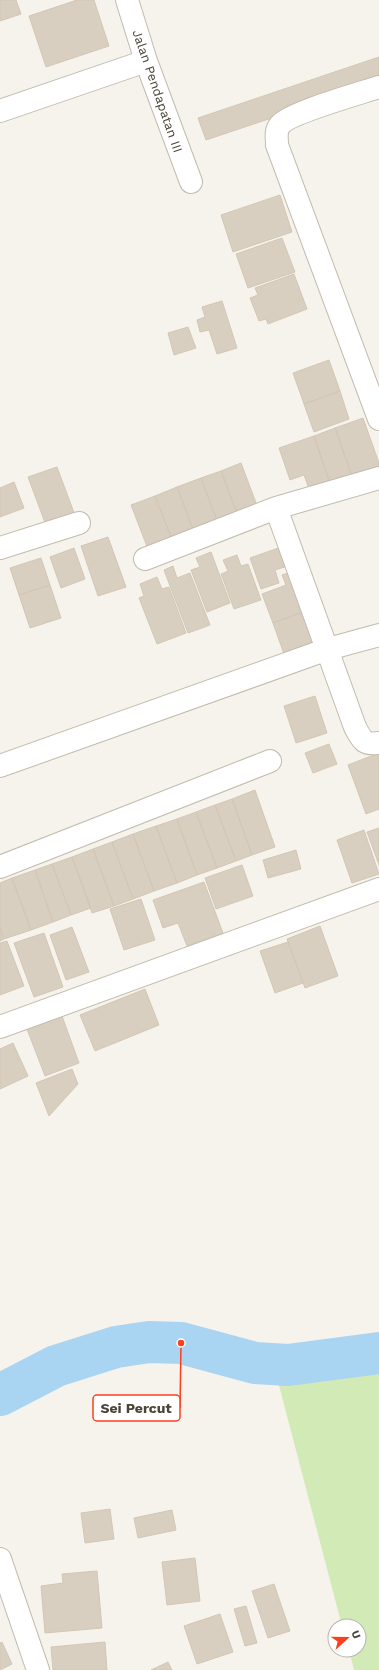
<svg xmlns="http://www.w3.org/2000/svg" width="379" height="1670" font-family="'Work Sans',sans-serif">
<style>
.green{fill:#d2eab5}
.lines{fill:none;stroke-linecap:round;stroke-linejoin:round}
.river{stroke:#a9d4f2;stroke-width:42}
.building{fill:#d8cfc1;stroke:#d3c7b4}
.minor-casing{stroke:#c2bbae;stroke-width:24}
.minor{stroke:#fff;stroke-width:22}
.labels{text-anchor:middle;stroke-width:4;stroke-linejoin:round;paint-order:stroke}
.street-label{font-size:13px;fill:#4b4439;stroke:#fff}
.leader{fill:none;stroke:#fc3f1d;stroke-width:1.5}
.callout-dot{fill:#fc3f1d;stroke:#fff;stroke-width:1.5}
.callout{fill:#fff;stroke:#fc3f1d;stroke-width:1.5}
.callout-label{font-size:14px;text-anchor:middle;font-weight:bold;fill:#4b4439}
</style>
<rect width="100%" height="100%" fill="#f6f3ec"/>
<!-- green -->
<path class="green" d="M 379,1362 L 379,1670 L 354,1670 L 349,1650 L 359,1650 L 359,1626 L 342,1626 L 275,1370 Z"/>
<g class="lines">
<!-- river -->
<path class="river" d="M 0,1395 L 56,1366 L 116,1347 L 149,1342 L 181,1343 L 255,1363 L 288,1365 L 379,1353"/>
</g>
<!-- building -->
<path class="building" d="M 0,0 L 16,0 L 21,14 L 0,21 Z
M 77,0 L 94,0 L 109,46 L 46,67 L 29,16 Z
M 379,57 L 379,82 L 206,140 L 198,118 Z
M 280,195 L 292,232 L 233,252 L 221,215 Z
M 282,238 L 295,272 L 248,288 L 236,254 Z
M 294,274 L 307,309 L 268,324 L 266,319 L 259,321 L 250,298 L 258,295 L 255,288 Z
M 222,301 L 237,348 L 217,354 L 209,330 L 200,332 L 197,320 L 205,317 L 202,307 Z
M 188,327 L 196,348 L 174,355 L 168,333 Z
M 329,360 L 340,391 L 304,404 L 293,373 Z
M 340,391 L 349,419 L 314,432 L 304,404 Z
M 363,418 L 379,463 L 379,470 L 353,479 L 335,428 Z
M 335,428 L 353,479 L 331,486 L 314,436 Z
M 314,436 L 331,486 L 311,494 L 304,475 L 290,480 L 279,448 Z
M 241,463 L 258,508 L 238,516 L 221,471 Z
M 57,467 L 76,518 L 47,528 L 28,477 Z
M 221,471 L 238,516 L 218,523 L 201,478 Z
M 201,478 L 218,523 L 194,532 L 177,487 Z
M 14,482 L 24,508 L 0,517 L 0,488 Z
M 177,487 L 194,532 L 172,540 L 155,496 Z
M 155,496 L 172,540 L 148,549 L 131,505 Z
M 108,537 L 126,587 L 98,596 L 81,546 Z
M 284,546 L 291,565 L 275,570 L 279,583 L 261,589 L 250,558 Z
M 74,548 L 85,579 L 61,588 L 50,557 Z
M 211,552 L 230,603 L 207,612 L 191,570 L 200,567 L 196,558 Z
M 237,555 L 241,566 L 248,564 L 261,600 L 234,609 L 221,574 L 228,571 L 223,560 Z
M 41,558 L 50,585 L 19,595 L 10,568 Z
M 173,566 L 177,578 L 190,573 L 210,625 L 188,633 L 164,570 Z
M 297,570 L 311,609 L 273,623 L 262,594 L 286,585 L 282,575 Z
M 157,577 L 162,589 L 169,587 L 186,633 L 157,644 L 139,598 L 144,596 L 140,584 Z
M 50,585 L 61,618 L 30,628 L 19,595 Z
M 311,609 L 322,640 L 284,654 L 273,623 Z
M 315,696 L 327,733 L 296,743 L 284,706 Z
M 329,744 L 337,764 L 313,773 L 305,753 Z
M 379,753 L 379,809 L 366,814 L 348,765 Z
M 255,790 L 275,847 L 252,855 L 232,799 Z
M 232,799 L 252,855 L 236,861 L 215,805 Z
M 215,805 L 236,861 L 217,868 L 196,812 Z
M 196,812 L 217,868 L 197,875 L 177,819 Z
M 177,819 L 197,875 L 177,883 L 156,826 Z
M 156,826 L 177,883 L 154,891 L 133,834 Z
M 379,828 L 379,865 L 367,832 Z
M 364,830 L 379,874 L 352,883 L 337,840 Z
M 133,834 L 154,891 L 133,899 L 112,842 Z
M 112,842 L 133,899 L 114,906 L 93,849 Z
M 93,849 L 114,906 L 92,913 L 72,857 Z
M 296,850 L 301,869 L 268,878 L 263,860 Z
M 72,857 L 91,908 L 71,915 L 52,864 Z
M 52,864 L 71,915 L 53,922 L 35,870 Z
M 242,865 L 253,896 L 216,909 L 205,878 Z
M 35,870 L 53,922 L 31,930 L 12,878 Z
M 12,878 L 31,930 L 4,939 L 0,928 L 0,883 Z
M 204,882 L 223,933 L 187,946 L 178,923 L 163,928 L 153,900 Z
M 141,899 L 155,940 L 124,950 L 110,909 Z
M 320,926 L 338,976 L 305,988 L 287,939 Z
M 72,927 L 89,972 L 66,980 L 50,935 Z
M 0,928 L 4,939 L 0,941 Z
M 44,933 L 63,987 L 34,997 L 14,943 Z
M 7,941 L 24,986 L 0,995 L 0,943 Z
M 288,942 L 303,983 L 275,993 L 260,951 Z
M 145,989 L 159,1025 L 95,1051 L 80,1015 Z
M 62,1016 L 79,1063 L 45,1076 L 27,1029 Z
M 13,1043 L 28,1076 L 0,1089 L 0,1049 Z
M 72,1069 L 78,1084 L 49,1116 L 36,1083 Z
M 110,1509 L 114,1539 L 85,1543 L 81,1513 Z
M 172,1510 L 176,1530 L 138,1538 L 134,1518 Z
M 195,1558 L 200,1601 L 167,1605 L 162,1562 Z
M 97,1571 L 102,1628 L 45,1633 L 41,1586 L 63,1583 L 62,1574 Z
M 274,1584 L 290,1631 L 268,1638 L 252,1591 Z
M 246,1606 L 257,1643 L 245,1646 L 234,1609 Z
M 220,1614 L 233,1652 L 197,1664 L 184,1626 Z
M 2,1642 L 12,1664 L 0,1670 L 0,1643 Z
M 105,1642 L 107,1670 L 53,1670 L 51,1647 Z
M 168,1662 L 172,1670 L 151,1670 Z"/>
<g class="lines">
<!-- minor casing -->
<g class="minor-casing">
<path id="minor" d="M 127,0 L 146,61 L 191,182
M 379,87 C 361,93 289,113 280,125 C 275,131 277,137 277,145 L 379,419
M 0,111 L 146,61
M 276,508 L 355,727 C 362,740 363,745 379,743
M 0,548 L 79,523
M 145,559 L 276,508 L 379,478
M 0,766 L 328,649 L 379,635
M 0,867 L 270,761
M 0,1027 L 379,889
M 0,1559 L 38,1670"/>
</g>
<!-- minor -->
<use href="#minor" class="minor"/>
</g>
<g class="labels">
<!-- street labels -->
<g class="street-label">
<text transform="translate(158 91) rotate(71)" y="5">Jalan Pendapatan III</text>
</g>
</g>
<!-- callouts -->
<path class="leader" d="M181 1343L180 1408"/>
<circle class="callout-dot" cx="181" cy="1343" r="4"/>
<rect class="callout" x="93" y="1395" width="87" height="26" rx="4"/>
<g class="callout-label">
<text x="136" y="1413">Sei Percut</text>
</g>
<!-- north arrow -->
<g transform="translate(347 1638) rotate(69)"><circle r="19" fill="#ffffff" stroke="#b7b4b0"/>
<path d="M0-3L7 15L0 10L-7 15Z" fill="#fc3f1d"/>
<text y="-6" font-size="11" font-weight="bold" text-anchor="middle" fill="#4b4439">U</text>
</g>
</svg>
